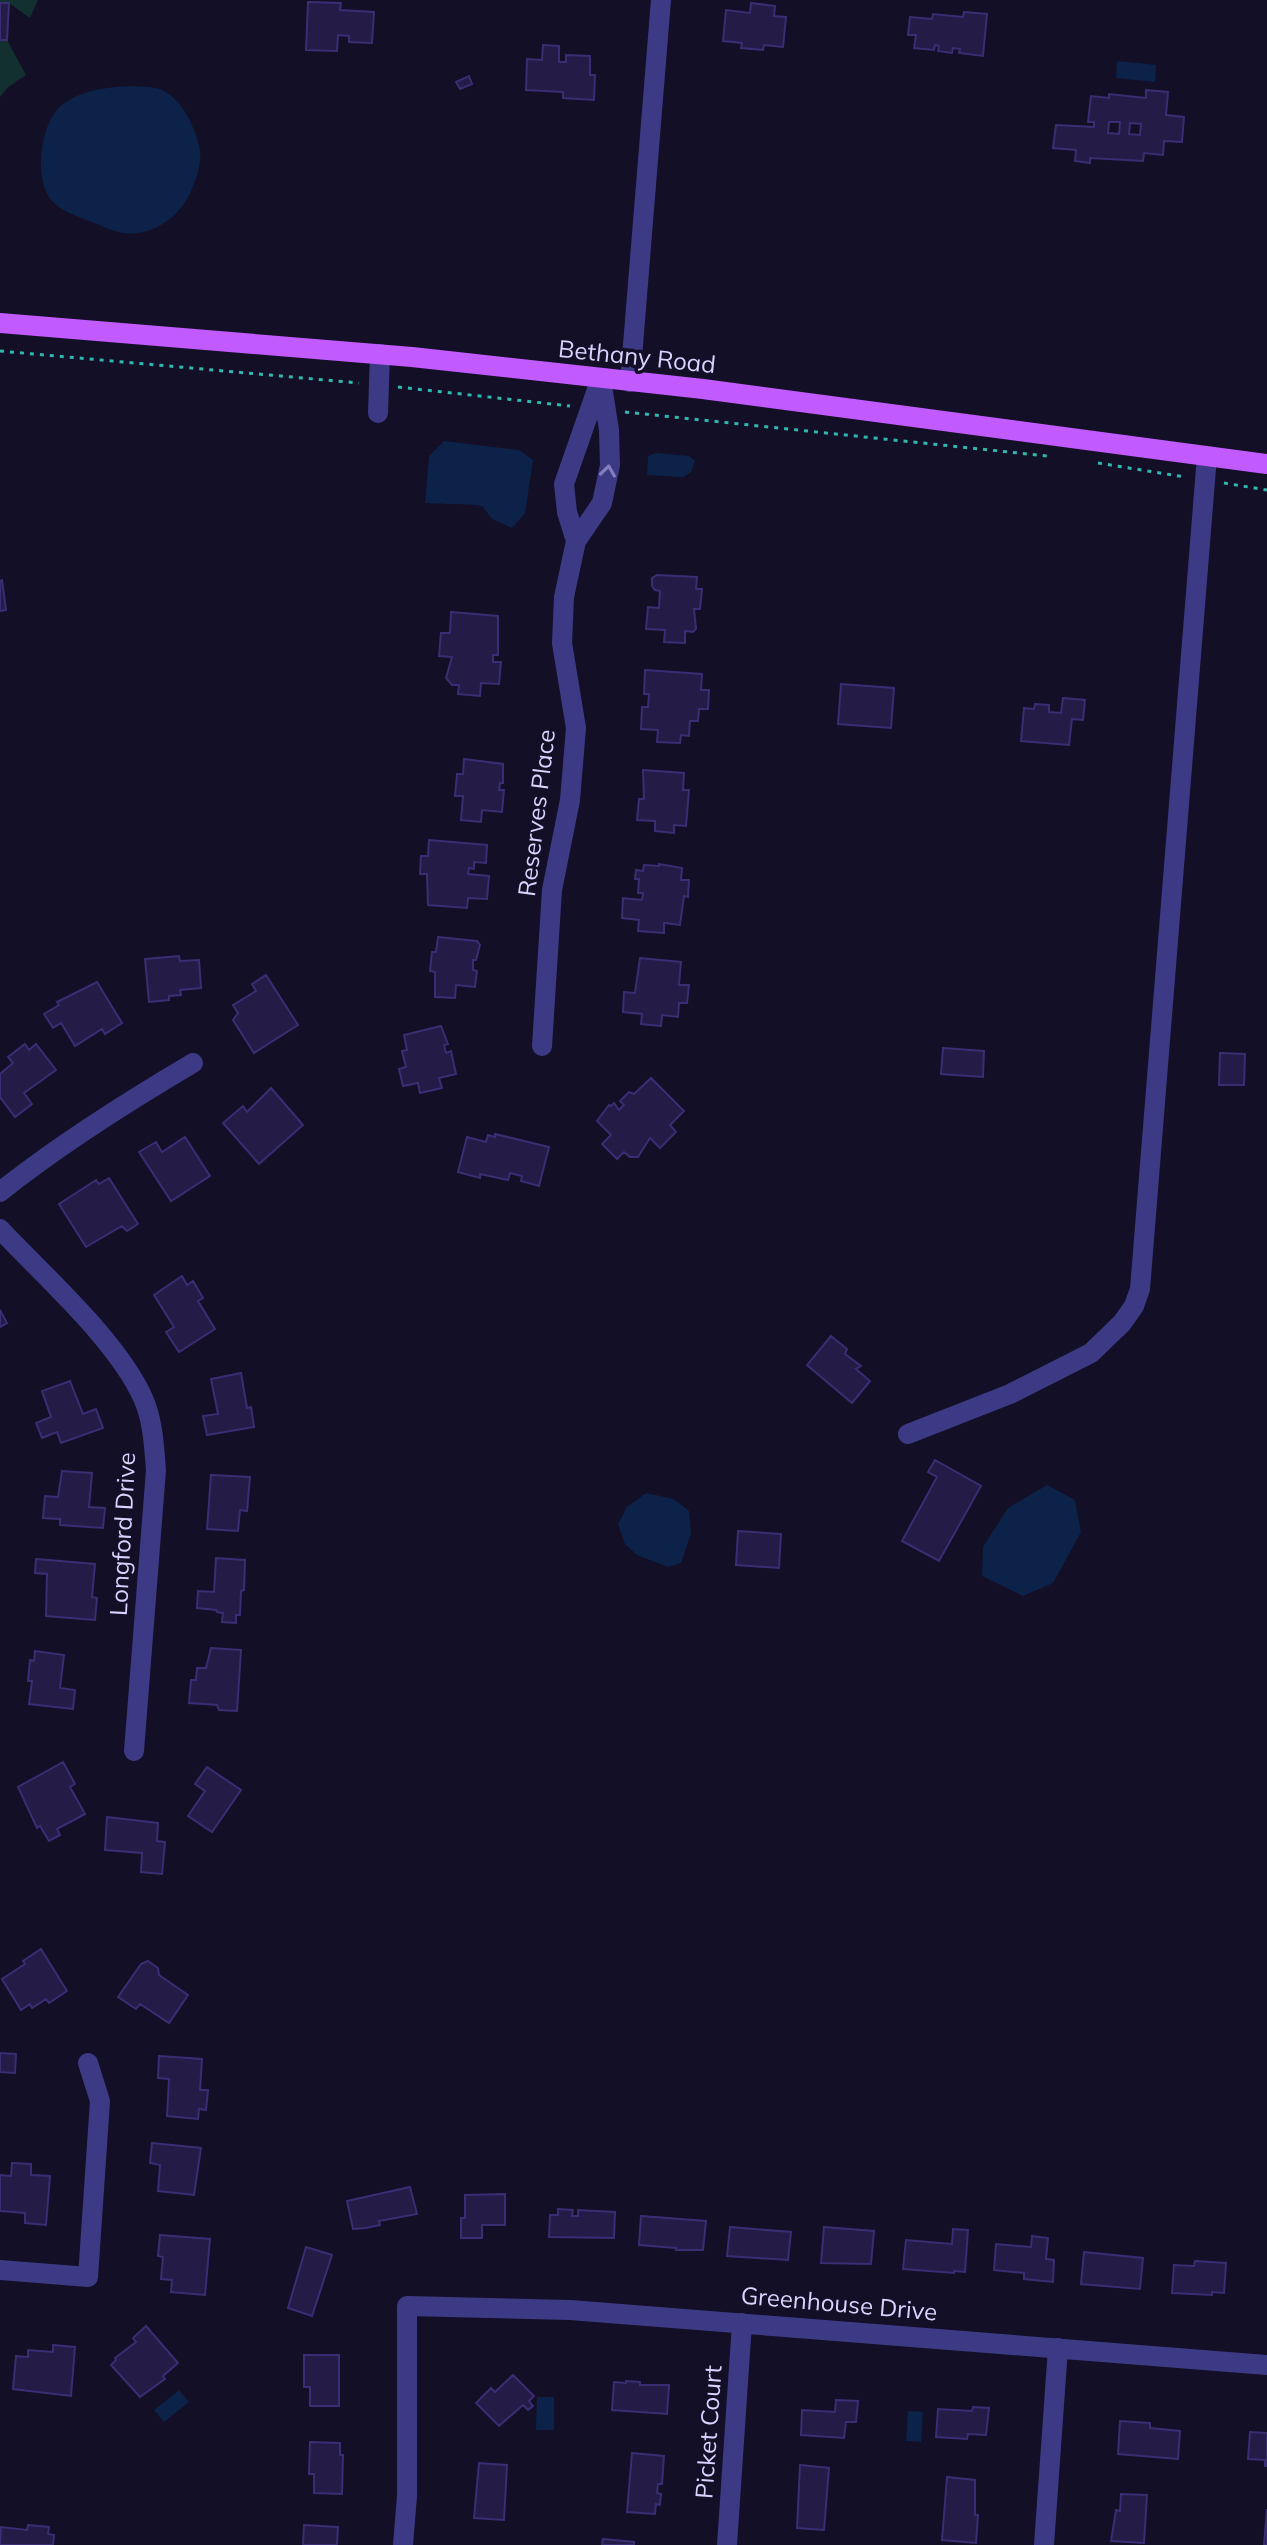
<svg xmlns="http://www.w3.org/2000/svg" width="1267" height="2545" font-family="Mulish,sans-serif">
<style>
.green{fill:#12302f}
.water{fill:#0c2248}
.building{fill:#241b47;stroke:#3b2d73;stroke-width:2;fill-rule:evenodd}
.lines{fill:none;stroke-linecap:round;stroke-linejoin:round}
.path{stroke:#2fb8b0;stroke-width:3;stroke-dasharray:4 6;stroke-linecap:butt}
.minor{stroke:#3d3a85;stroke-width:20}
.major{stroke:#c25bff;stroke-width:20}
.oneway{stroke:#837fbc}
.labels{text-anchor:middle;stroke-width:7;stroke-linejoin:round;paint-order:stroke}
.street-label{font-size:24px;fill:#d9d4ff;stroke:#130f26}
</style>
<rect width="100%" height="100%" fill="#130f26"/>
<!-- green -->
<path class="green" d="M 0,0 L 38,0 L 30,18 L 9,3 L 0,3 Z
M 0,40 L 7,40 L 26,75 L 8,87 L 0,97 Z"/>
<!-- water -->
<path class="water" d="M 1117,61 L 1156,65 L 1155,82 L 1116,78 Z
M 131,86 C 140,87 153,86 162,90 C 182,99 196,128 200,150 C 202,163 196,179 191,191 C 180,217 152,237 123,233 C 112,231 100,225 89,221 C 76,216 61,211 52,201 C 33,180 40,122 62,105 C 81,90 108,87 131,86 Z
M 444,441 L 519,450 L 533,460 L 525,513 L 512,528 L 492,519 L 482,506 C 463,503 445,505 425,503 L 429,456 Z
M 656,453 L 689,456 L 695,461 L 691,472 L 683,477 L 647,475 L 648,456 Z
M 1047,1485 L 1075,1500 L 1081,1532 L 1053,1583 L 1023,1596 L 982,1576 L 983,1547 L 1008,1508 Z
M 646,1493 L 674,1499 L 689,1511 L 691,1533 L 681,1563 L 668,1567 L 637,1555 L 625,1544 L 618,1524 L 627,1507 Z
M 179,2390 L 189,2402 L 164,2422 L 154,2410 Z
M 537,2397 L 554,2397 L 554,2430 L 536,2430 Z
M 908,2411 L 923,2412 L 921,2442 L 906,2441 Z"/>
<!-- building -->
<path class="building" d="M 308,2 L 341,3 L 340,10 L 374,12 L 372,43 L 349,42 L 349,36 L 338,35 L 337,51 L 306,50 Z
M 0,3 L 9,3 L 7,40 L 0,40 Z
M 751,3 L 775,6 L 774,16 L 786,17 L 783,47 L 764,45 L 763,50 L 741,48 L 742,43 L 723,41 L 726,10 L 750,13 Z
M 964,12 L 987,14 L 983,56 L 959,53 L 960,49 L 953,48 L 952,53 L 938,51 L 939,46 L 935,45 L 934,50 L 914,48 L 916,35 L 908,35 L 910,17 L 932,19 L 933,14 L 963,17 Z
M 543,45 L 559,46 L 559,62 L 566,62 L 566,55 L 590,56 L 590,75 L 595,75 L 594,100 L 563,98 L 563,92 L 526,90 L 527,59 L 542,60 Z
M 469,76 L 472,84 L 460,89 L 456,82 Z
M 1146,90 L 1168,92 L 1166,115 L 1184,117 L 1182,142 L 1164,141 L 1163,155 L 1144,153 L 1143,161 L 1090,158 L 1090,163 L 1075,161 L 1076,150 L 1053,148 L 1056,125 L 1094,127 L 1094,122 L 1088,122 L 1091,96 L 1109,98 L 1109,94 L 1146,98 ZM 1109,122 L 1120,122 L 1119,134 L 1108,133 ZM 1130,123 L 1141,124 L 1140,135 L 1129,134 Z
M 657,575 L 697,577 L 696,589 L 702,589 L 700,609 L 694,609 L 696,629 L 693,632 L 685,631 L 685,643 L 664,642 L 665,630 L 646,629 L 648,607 L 659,608 L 660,591 L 655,590 L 652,586 L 652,578 Z
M 2,580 L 6,610 L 0,611 L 0,581 Z
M 451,612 L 498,616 L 498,655 L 493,655 L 493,662 L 501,662 L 499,684 L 481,683 L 480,696 L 458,694 L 459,685 L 452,685 L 446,678 L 452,657 L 439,656 L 441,633 L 450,633 Z
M 645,670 L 702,674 L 701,690 L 709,690 L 708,709 L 699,709 L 698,721 L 690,721 L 689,736 L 681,735 L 680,743 L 657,742 L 658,730 L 641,729 L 642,707 L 648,707 L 649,694 L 644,694 Z
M 841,684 L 894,688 L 891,728 L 838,724 Z
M 1063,698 L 1085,700 L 1083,720 L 1072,719 L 1069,745 L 1021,741 L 1024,708 L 1034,709 L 1035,704 L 1049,705 L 1049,712 L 1061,713 Z
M 464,759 L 503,764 L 503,783 L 500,783 L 499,790 L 504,790 L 502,812 L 482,810 L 481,822 L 461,820 L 463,796 L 455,796 L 457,774 L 463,774 Z
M 643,770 L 684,773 L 683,790 L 689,790 L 686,826 L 674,825 L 674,833 L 655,831 L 655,821 L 637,820 L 639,799 L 644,799 Z
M 429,840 L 487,845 L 486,863 L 474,862 L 474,869 L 469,868 L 468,874 L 489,876 L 487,899 L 468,898 L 467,908 L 428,905 L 427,874 L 420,874 L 421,856 L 428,856 Z
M 659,864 L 682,868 L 681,880 L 689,880 L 688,897 L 684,896 L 680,925 L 664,923 L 664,933 L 638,931 L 639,920 L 622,918 L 623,898 L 642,900 L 643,893 L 638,893 L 639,879 L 635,879 L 636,870 L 643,871 L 644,865 L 659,866 Z
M 438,937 L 477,941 L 480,945 L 476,960 L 473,960 L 473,970 L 477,971 L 475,987 L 456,985 L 455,998 L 435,997 L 435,972 L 430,971 L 432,952 L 436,952 Z
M 179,956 L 180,961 L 199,960 L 201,988 L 180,990 L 181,995 L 169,996 L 169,1000 L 149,1002 L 145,959 Z
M 640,958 L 681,962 L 679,985 L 689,985 L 687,1003 L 679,1003 L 678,1017 L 662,1015 L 661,1026 L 641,1024 L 642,1014 L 623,1012 L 624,992 L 635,993 Z
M 266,975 L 298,1025 L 254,1053 L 233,1020 L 238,1013 L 233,1005 L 256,991 L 252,984 Z
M 97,982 L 122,1023 L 105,1034 L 102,1029 L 75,1046 L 61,1023 L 53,1028 L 44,1014 L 59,1005 L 57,1002 Z
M 441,1026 L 448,1044 L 444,1045 L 446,1053 L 451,1051 L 456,1074 L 439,1078 L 442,1088 L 420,1093 L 418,1083 L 403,1086 L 399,1069 L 406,1067 L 402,1051 L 407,1050 L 404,1035 Z
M 25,1044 L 29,1050 L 36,1044 L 56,1070 L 24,1093 L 32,1104 L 15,1117 L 0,1097 L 0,1074 L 13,1063 L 8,1057 Z
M 943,1048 L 984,1051 L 983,1077 L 941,1074 Z
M 1220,1053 L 1245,1054 L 1244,1085 L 1219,1085 Z
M 651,1078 L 684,1111 L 670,1125 L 676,1132 L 660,1148 L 650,1138 L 638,1157 L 630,1157 L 624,1152 L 617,1159 L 602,1144 L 611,1135 L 597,1121 L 609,1105 L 611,1106 L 614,1103 L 619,1110 L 624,1105 L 620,1101 L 629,1092 L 634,1094 Z
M 271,1088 L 303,1125 L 259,1164 L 223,1123 L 243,1106 L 247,1112 Z
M 495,1134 L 549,1147 L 539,1186 L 521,1181 L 522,1176 L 510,1173 L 508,1180 L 480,1174 L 480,1178 L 458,1172 L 467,1137 L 486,1142 L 488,1135 L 495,1137 Z
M 185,1137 L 210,1176 L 171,1201 L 139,1152 L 156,1142 L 162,1152 Z
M 109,1178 L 138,1224 L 127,1231 L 122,1226 L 86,1247 L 59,1204 L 96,1180 L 99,1184 Z
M 182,1276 L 187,1285 L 193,1281 L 203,1298 L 198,1301 L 215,1329 L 179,1352 L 166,1332 L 174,1327 L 154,1295 Z
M 0,1310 L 7,1323 L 0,1327 Z
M 831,1336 L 847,1349 L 845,1354 L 861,1366 L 856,1369 L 870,1381 L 852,1403 L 807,1365 Z
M 241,1373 L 247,1408 L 251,1407 L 254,1427 L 207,1435 L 203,1416 L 218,1414 L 211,1379 Z
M 70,1381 L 83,1414 L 96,1409 L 103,1428 L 61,1443 L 57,1432 L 42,1438 L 36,1423 L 51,1417 L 42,1391 Z
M 935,1460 L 981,1486 L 939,1561 L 902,1541 L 937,1477 L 928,1472 Z
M 62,1471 L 92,1473 L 89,1507 L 105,1508 L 103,1528 L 60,1525 L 60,1519 L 43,1518 L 45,1496 L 58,1497 Z
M 211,1475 L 250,1477 L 247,1511 L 240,1510 L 238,1531 L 207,1529 Z
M 738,1531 L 781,1534 L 779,1568 L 736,1565 Z
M 216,1558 L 245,1560 L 244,1590 L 241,1591 L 240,1615 L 236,1615 L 236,1623 L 222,1622 L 223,1613 L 217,1612 L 216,1610 L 197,1608 L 198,1591 L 214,1592 Z
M 36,1559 L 95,1564 L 92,1597 L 97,1598 L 95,1620 L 46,1616 L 47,1574 L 35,1573 Z
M 211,1648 L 241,1650 L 237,1711 L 219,1710 L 217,1705 L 189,1703 L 191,1680 L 196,1680 L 197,1668 L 206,1668 Z
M 35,1651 L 64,1655 L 60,1688 L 75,1690 L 73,1709 L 29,1704 L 32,1681 L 28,1681 L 30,1660 L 34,1661 Z
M 63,1762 L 75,1784 L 70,1787 L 85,1814 L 57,1829 L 60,1835 L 49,1841 L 40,1826 L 37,1828 L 18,1787 Z
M 207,1767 L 241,1790 L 212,1832 L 188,1816 L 205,1791 L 195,1784 Z
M 107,1817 L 158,1823 L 157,1841 L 165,1842 L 162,1874 L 141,1872 L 142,1853 L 105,1850 Z
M 41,1949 L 67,1991 L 49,2003 L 46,1999 L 32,2008 L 30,2004 L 21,2010 L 2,1979 L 25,1964 L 23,1961 Z
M 148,1961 L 158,1968 L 159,1975 L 188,1995 L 169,2023 L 140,2004 L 136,2009 L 118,1997 L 141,1964 Z
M 0,2053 L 16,2054 L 15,2073 L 0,2072 Z
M 159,2056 L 202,2059 L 200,2090 L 208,2090 L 206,2110 L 199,2109 L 198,2119 L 167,2116 L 169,2079 L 158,2078 Z
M 152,2143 L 201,2148 L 194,2195 L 158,2191 L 160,2165 L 150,2163 Z
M 12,2163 L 31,2164 L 31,2175 L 50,2176 L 46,2225 L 25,2223 L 25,2213 L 0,2211 L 0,2175 L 11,2176 Z
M 410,2187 L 417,2214 L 379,2221 L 380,2225 L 366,2228 L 353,2229 L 347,2201 Z
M 505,2194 L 505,2225 L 482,2225 L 482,2238 L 461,2238 L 461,2218 L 465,2218 L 465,2195 Z
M 558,2209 L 573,2210 L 572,2216 L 578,2216 L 578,2210 L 615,2212 L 614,2238 L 549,2237 L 550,2215 L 558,2215 Z
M 641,2216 L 706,2221 L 703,2250 L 676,2250 L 676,2248 L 639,2245 Z
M 730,2227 L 791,2232 L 788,2260 L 727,2256 Z
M 824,2227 L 874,2231 L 871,2264 L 821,2263 Z
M 953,2229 L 968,2230 L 965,2272 L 954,2271 L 954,2273 L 903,2269 L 906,2240 L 952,2244 Z
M 160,2235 L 210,2239 L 205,2295 L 171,2292 L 172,2280 L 161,2279 L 163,2257 L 158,2256 Z
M 1032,2236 L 1048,2238 L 1046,2259 L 1054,2260 L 1053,2282 L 1024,2279 L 1024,2273 L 994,2270 L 996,2244 L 1031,2247 Z
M 306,2247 L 332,2255 L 312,2316 L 288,2308 Z
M 1084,2252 L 1143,2258 L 1140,2289 L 1081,2284 Z
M 1195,2261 L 1226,2263 L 1224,2293 L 1212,2292 L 1212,2295 L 1172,2293 L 1174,2265 L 1194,2266 Z
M 146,2326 L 178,2363 L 163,2376 L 165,2379 L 140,2397 L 111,2365 L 116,2360 L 115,2358 L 136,2342 L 133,2338 Z
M 53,2345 L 75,2347 L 71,2396 L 13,2389 L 16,2356 L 28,2357 L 28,2350 L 53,2352 Z
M 304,2355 L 339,2355 L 339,2406 L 310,2406 L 310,2387 L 304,2387 Z
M 513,2375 L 534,2396 L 529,2401 L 533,2406 L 528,2410 L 523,2405 L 499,2426 L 476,2403 L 491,2388 L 495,2392 Z
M 626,2381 L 640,2382 L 640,2385 L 669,2385 L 667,2414 L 612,2410 L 614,2382 L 626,2383 Z
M 836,2400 L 858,2401 L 856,2422 L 846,2422 L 844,2438 L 801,2435 L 802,2410 L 835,2412 Z
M 973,2407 L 989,2408 L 986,2435 L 968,2434 L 967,2439 L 936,2437 L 938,2409 L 972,2411 Z
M 1120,2421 L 1150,2423 L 1150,2428 L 1180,2431 L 1178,2459 L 1118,2454 Z
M 1250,2432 L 1267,2433 L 1267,2466 L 1265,2466 L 1265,2460 L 1248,2459 Z
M 310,2442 L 340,2443 L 340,2455 L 343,2455 L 342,2494 L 314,2493 L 314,2474 L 309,2474 Z
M 632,2453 L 664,2456 L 662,2484 L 658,2484 L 657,2493 L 661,2494 L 660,2505 L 656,2504 L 655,2514 L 627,2512 Z
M 479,2463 L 507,2465 L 504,2520 L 474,2518 Z
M 800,2465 L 829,2468 L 824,2530 L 797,2528 Z
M 947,2477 L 975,2480 L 975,2515 L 978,2515 L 976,2543 L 942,2540 Z
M 1121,2494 L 1147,2495 L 1144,2543 L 1111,2541 L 1116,2510 L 1120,2511 Z
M 1267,2509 L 1267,2545 L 1264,2545 Z
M 28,2525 L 49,2527 L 48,2534 L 54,2535 L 53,2545 L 0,2545 L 1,2527 L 27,2530 Z
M 304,2525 L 338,2527 L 337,2545 L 303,2545 Z
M 603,2539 L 634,2542 L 634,2545 L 602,2545 Z"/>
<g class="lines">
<!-- path -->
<path class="path" d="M 0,351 L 359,383
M 398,387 L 570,406
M 625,412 L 1047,456
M 1098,463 L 1185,477
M 1224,483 L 1267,490"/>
<!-- minor -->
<path class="minor" d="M 630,382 L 661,0
M 378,413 L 380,354
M 576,541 L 567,512 L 564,484 L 600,381
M 542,1046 L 552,890 L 570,800 L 576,728 L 562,643 L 564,597 L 576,541 L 602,503 L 610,465 L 609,430 L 601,379
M 0,1192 C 60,1144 127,1102 193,1063
M 0,1229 C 44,1276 117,1340 143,1398 C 153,1420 154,1446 156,1470 L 134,1751
M 908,1434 L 1010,1394 L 1091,1353 L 1122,1323 L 1134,1306 L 1140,1289 L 1207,456
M 0,2270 L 88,2277 L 100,2101 L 88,2063
M 403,2545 L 407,2496 L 407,2306 L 570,2310 L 1267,2365
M 727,2545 L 742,2323
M 1044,2545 L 1058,2348"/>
<!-- major -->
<path class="major" d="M 0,323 L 412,357 L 703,389 L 1267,464"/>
</g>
<!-- one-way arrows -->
<defs><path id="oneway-chevron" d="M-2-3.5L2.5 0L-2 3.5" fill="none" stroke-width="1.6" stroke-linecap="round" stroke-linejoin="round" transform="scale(2)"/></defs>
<use class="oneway" href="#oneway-chevron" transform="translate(608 471) rotate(-82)"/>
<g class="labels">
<!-- street labels -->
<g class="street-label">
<text transform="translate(637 357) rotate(6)" y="8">Bethany Road</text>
<text transform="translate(537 813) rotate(-83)" y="8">Reserves Place</text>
<text transform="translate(123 1534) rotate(-87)" y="8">Longford Drive</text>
<text transform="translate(839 2304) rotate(5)" y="8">Greenhouse Drive</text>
<text transform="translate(709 2432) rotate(-86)" y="8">Picket Court</text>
</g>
</g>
</svg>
